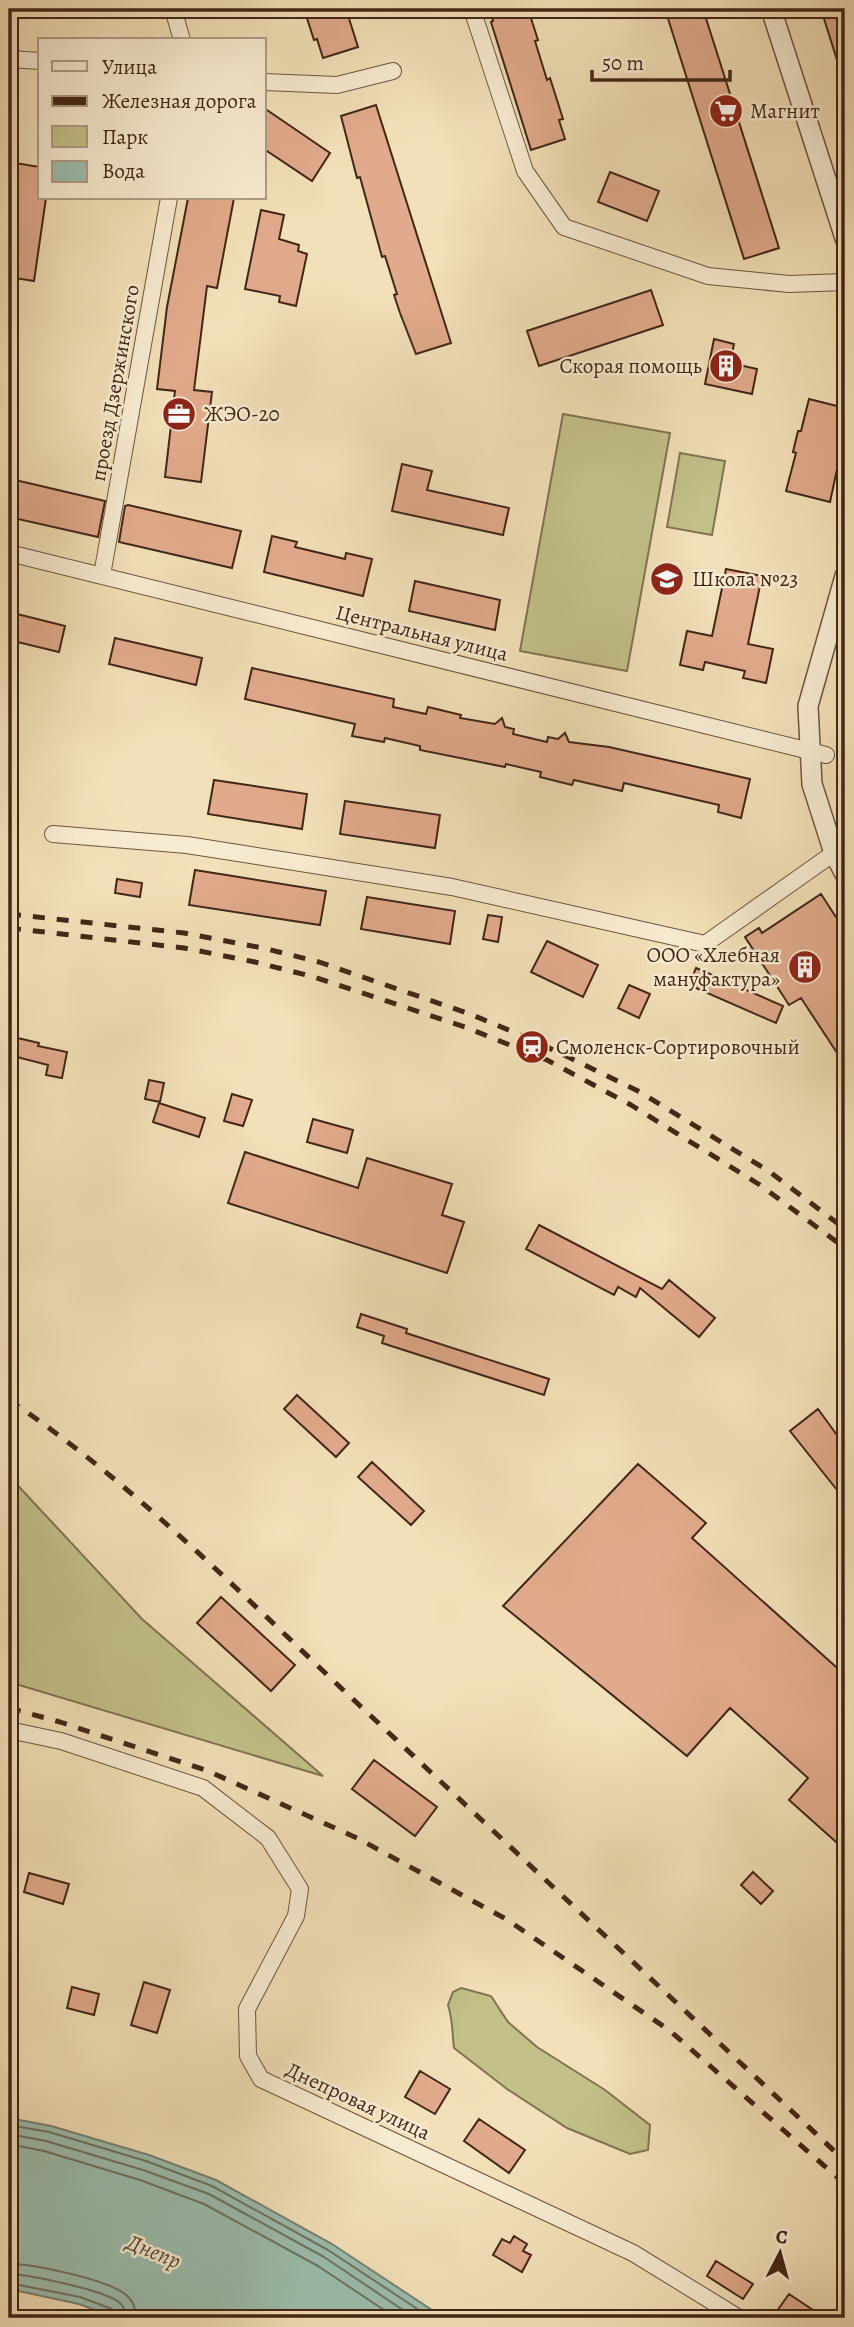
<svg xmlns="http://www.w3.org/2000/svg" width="854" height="2327" font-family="Alegreya,serif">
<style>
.green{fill:#c3c089;stroke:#827350;stroke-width:2}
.water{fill:#9bbdad;stroke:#778171;stroke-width:2}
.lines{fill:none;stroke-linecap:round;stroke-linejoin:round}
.shore{stroke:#6e7262;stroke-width:2}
.building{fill:#e1aa8c;stroke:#422616;stroke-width:2}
.minor-casing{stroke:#6e543e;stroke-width:18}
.tertiary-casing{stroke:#6e543e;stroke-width:22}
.minor{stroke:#f7ebd1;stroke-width:16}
.tertiary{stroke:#f7ebd1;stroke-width:19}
.rail{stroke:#422616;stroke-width:5;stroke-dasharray:12 12;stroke-linecap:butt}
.labels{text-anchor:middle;stroke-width:5;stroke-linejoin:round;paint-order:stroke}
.poi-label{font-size:21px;fill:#422616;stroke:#f7ebd1;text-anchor:start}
.street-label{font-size:21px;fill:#422616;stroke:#f7ebd1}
.water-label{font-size:23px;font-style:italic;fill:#584c3c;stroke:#f7ebd1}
</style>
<rect width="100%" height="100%" fill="#f2e0b8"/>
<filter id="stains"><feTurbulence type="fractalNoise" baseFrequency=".00286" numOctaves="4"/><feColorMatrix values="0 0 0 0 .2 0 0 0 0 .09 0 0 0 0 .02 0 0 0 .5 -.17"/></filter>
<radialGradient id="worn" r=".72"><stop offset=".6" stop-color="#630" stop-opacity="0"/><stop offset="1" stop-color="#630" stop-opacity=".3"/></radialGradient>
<!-- green -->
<path class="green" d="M 563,414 L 670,433 L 627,671 L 520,651 Z
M 680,453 L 725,461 L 712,535 L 667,527 Z
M 9,1476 L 142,1619 L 323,1776 L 9,1682 Z
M 461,1988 L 491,1996 L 508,2022 L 537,2047 L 605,2090 L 650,2125 L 648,2150 L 630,2154 L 567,2128 L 507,2089 L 454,2048 C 452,2032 453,2020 448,2005 L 453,1992 Z"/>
<!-- water -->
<path class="water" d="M 9,2118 L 51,2126 L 149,2155 L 216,2180 L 332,2244 L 444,2318 L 117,2318 L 79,2304 L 9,2289 Z"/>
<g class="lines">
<!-- shore -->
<path class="shore" d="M 9,2125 L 49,2132 L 146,2161 L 212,2186 L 328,2250 L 431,2318
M 9,2134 L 46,2141 L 143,2170 L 209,2194 L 324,2257 L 415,2318
M 9,2144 L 44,2151 L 140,2180 L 204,2204 L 318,2266 L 396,2318
M 9,2264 C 34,2264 105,2279 125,2294 C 133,2300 136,2309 136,2318
M 9,2274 C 30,2275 105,2290 120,2303 C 125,2308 125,2312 126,2318
M 9,2283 L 80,2297 L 112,2309 L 117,2318"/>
</g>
<!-- building -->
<path class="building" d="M 304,9 L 346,9 L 358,47 L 323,58 L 317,39 L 314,40 Z
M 489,9 L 528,9 L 538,40 L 535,41 L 547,80 L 550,78 L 563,119 L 559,120 L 565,139 L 531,150 L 491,22 L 493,21 Z
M 665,9 L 703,9 L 779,248 L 744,259 Z
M 821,9 L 845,9 L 845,76 L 842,76 Z
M 376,105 L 451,343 L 416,354 L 400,313 L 394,295 L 397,294 L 385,256 L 382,257 L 360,177 L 357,178 L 341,116 Z
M 264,108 L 330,153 L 312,181 L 264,149 Z
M 9,162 L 40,167 L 40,198 L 46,198 L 34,281 L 9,277 Z
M 610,172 L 659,191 L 647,221 L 598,202 Z
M 188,198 L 234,198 L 217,288 L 207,286 L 194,390 L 212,392 L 201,482 L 165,477 L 175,391 L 157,389 L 167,307 Z
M 261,210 L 284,215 L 279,239 L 299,245 L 298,251 L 307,254 L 296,306 L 279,302 L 280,296 L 245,289 Z
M 651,290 L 663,325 L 539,366 L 527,331 Z
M 714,339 L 734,344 L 730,363 L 757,369 L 752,394 L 705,384 Z
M 809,399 L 845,408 L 845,460 L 839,460 L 830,502 L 786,491 L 796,453 L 793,452 L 798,431 L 801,431 Z
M 402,464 L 432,471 L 427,490 L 509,508 L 503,535 L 392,511 Z
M 11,479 L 105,501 L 98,537 L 9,517 L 9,490 Z
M 128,505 L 241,531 L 232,568 L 119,542 L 125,506 Z
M 272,536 L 297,542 L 295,547 L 345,559 L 346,553 L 372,559 L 363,596 L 264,572 Z
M 726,569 L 762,576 L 748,644 L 773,649 L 766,683 L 743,678 L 745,671 L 705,662 L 703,670 L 680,665 L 687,631 L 712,636 Z
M 415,581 L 500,600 L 495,630 L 409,611 Z
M 9,612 L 65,626 L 59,652 L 9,640 Z
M 115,638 L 202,658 L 196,685 L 109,664 Z
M 252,668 L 394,699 L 393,707 L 426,714 L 428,707 L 461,715 L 460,718 L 495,724 L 502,718 L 505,727 L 514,729 L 513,734 L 547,742 L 548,737 L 558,739 L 565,733 L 569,742 L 609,747 L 750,779 L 741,818 L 718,812 L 719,805 L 624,783 L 622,791 L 574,780 L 572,785 L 540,777 L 541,772 L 506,764 L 505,767 L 420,750 L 420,746 L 385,738 L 384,742 L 352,736 L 355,724 L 245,699 Z
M 214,780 L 307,794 L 302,829 L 208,814 Z
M 345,801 L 440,815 L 435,848 L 340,834 Z
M 195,870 L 326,891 L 320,925 L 189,905 Z
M 117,879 L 142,883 L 140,897 L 115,893 Z
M 821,894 L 845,931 L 845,1065 L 801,998 L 789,1005 L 745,937 L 759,928 L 762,933 Z
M 367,897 L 455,911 L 450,944 L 361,929 Z
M 488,915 L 502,917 L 498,942 L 483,939 Z
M 547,941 L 598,965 L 583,997 L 531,972 Z
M 696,968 L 783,1006 L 776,1023 L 689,985 Z
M 629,985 L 650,994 L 639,1018 L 618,1008 Z
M 9,1036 L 39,1043 L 38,1046 L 67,1052 L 62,1078 L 46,1075 L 48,1065 L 9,1055 Z
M 149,1080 L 164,1083 L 160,1102 L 145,1099 Z
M 232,1094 L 252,1100 L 243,1126 L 224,1121 Z
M 159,1103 L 205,1118 L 199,1137 L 153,1122 Z
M 313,1119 L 353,1130 L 347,1153 L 307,1142 Z
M 245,1152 L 358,1188 L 367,1158 L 452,1184 L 442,1215 L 464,1222 L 447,1273 L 228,1203 Z
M 539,1225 L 662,1289 L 669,1280 L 715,1318 L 699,1337 L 640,1288 L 636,1297 L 618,1287 L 614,1295 L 526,1249 Z
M 361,1314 L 407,1329 L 406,1333 L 549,1379 L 544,1395 L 382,1343 L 384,1336 L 357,1327 Z
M 297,1395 L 349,1443 L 336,1457 L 284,1409 Z
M 818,1409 L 845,1446 L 845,1500 L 790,1431 Z
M 372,1462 L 424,1511 L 411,1525 L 358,1477 Z
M 638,1464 L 706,1523 L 692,1538 L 845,1675 L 845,1850 L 789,1800 L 808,1778 L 730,1708 L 687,1756 L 503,1606 Z
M 221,1597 L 295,1665 L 271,1691 L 197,1623 Z
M 374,1760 L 437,1807 L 415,1836 L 352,1789 Z
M 753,1872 L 773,1891 L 761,1904 L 741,1885 Z
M 29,1873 L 69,1884 L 63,1904 L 24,1892 Z
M 144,1982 L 170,1990 L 157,2033 L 131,2025 Z
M 72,1987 L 99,1994 L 94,2015 L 67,2008 Z
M 420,2071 L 450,2089 L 435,2114 L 405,2097 Z
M 479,2119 L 525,2150 L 509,2173 L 464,2141 Z
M 514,2236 L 527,2244 L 523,2251 L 531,2255 L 522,2272 L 493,2255 L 502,2239 L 510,2243 Z
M 716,2261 L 753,2284 L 743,2299 L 707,2276 Z
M 789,2294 L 825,2318 L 772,2318 Z"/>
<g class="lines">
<!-- minor casing -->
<g class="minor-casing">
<path id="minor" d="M 173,9 L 182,40
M 472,9 L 525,171 L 564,227 L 708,276 L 789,284 L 845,282
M 9,59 L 40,61
M 264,82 L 337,85 L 393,71
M 9,553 L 826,755
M 102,575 L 169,198
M 53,834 L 187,845 L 452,887 L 705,944 L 834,853
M 9,1730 L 61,1741 L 203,1788 L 268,1838 L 300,1889 L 296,1916 L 247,2009 L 248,2056 L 261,2079 L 633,2253 L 739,2318"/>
</g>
<!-- tertiary casing -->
<g class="tertiary-casing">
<path id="tertiary" d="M 771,9 L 845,238
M 845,576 L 808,706 L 812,784 L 834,853 L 845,874"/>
</g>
<!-- minor -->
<use href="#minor" class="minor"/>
<!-- tertiary -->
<use href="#tertiary" class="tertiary"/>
<!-- rail -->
<path class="rail" d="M 9,914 L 184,933 L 263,948 L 319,962 L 470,1014 L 535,1041 L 640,1092 L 770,1172 L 845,1229
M 9,928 L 184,948 L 255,962 L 314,977 L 465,1027 L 547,1060 L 631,1105 L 760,1185 L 845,1248
M 9,1400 C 136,1485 245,1598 356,1702 C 519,1855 682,2008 845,2161
M 9,1708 L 60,1722 L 208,1771 L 357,1838 L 506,1919 L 669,2030 L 845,2184"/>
</g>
<!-- icons -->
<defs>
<g id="supermarket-disc" transform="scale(1.75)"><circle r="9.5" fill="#8f2418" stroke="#f7ebd1"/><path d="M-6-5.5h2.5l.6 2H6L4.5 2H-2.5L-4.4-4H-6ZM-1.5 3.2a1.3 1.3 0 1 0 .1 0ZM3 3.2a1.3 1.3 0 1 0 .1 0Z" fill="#fff"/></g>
<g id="building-disc" transform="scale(1.75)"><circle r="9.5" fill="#8f2418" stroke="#f7ebd1"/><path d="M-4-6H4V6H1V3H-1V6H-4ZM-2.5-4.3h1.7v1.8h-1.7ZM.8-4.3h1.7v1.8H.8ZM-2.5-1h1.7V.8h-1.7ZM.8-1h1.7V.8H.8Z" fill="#fff"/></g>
<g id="office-disc" transform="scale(1.75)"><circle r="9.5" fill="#8f2418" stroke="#f7ebd1"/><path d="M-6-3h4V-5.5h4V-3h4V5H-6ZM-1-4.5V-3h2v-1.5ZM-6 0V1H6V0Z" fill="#fff"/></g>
<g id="school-disc" transform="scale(1.75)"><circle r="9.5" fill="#8f2418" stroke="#f7ebd1"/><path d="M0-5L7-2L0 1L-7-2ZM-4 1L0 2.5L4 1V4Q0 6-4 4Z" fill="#fff"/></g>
<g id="station-disc" transform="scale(1.75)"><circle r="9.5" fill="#8f2418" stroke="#f7ebd1"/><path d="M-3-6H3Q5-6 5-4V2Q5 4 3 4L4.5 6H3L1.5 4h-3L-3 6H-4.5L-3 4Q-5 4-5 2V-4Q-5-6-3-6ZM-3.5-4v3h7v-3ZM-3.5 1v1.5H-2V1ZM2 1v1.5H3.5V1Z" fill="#fff"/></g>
</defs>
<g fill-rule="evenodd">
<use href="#supermarket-disc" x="726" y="111"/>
<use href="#building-disc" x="726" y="366"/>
<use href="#office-disc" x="179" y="414"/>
<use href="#school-disc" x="667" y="579"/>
<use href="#building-disc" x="805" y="967"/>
<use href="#station-disc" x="532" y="1047"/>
</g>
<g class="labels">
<!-- poi labels -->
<g class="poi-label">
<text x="750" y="118">Магнит</text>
<text x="702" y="373" text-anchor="end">Скорая помощь</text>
<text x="204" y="421">ЖЭО-20</text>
<text x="692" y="586">Школа №23</text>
<text x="780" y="962" text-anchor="end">ООО «Хлебная<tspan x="780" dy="24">мануфактура»</tspan></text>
<text x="556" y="1054">Смоленск-Сортировочный</text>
</g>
<!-- street labels -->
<g class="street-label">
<text transform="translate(115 383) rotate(-80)" y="7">проезд Дзержинского</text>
<text transform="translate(422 633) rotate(14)" y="7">Центральная улица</text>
<text transform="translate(358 2101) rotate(25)" y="7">Днепровая улица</text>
</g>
<!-- water labels -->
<g class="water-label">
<text transform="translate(154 2251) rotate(22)" y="8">Днепр</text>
</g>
</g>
<!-- margin -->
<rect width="854" height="2327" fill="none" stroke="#f2e0b8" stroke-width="35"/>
<rect x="10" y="10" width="833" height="2306" fill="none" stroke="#422616" stroke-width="3.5"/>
<rect x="18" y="18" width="819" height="2292" fill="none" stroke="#422616" stroke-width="2"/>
<!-- legend -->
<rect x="38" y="38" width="228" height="161" fill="#f7ebd1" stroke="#af9c86" stroke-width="2"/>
<rect x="52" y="61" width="35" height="10" fill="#f7ebd1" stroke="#af9c86" stroke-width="2"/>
<text x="102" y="74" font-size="21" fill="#422616">Улица</text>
<rect x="52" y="96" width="35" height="10" fill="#422616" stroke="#af9c86" stroke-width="2"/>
<text x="102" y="108" font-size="21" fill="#422616">Железная дорога</text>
<rect x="52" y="126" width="35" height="21" fill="#c3c089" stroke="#af9c86" stroke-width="2"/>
<text x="102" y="144" font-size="21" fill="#422616">Парк</text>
<rect x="52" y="161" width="35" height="21" fill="#9bbdad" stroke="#af9c86" stroke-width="2"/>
<text x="102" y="178" font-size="21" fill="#422616">Вода</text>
<!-- north arrow -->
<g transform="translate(780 2253) rotate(6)" stroke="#f7ebd1" stroke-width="5" paint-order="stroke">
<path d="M0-5L12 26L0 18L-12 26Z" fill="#422616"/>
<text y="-10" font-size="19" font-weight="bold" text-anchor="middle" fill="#422616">С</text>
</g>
<!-- scale -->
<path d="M592 70v10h138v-10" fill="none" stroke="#422616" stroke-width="3.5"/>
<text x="602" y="70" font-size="21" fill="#422616" stroke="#f7ebd1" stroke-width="5" paint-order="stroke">50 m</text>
<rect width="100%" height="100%" filter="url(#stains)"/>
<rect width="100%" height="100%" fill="url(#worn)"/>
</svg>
